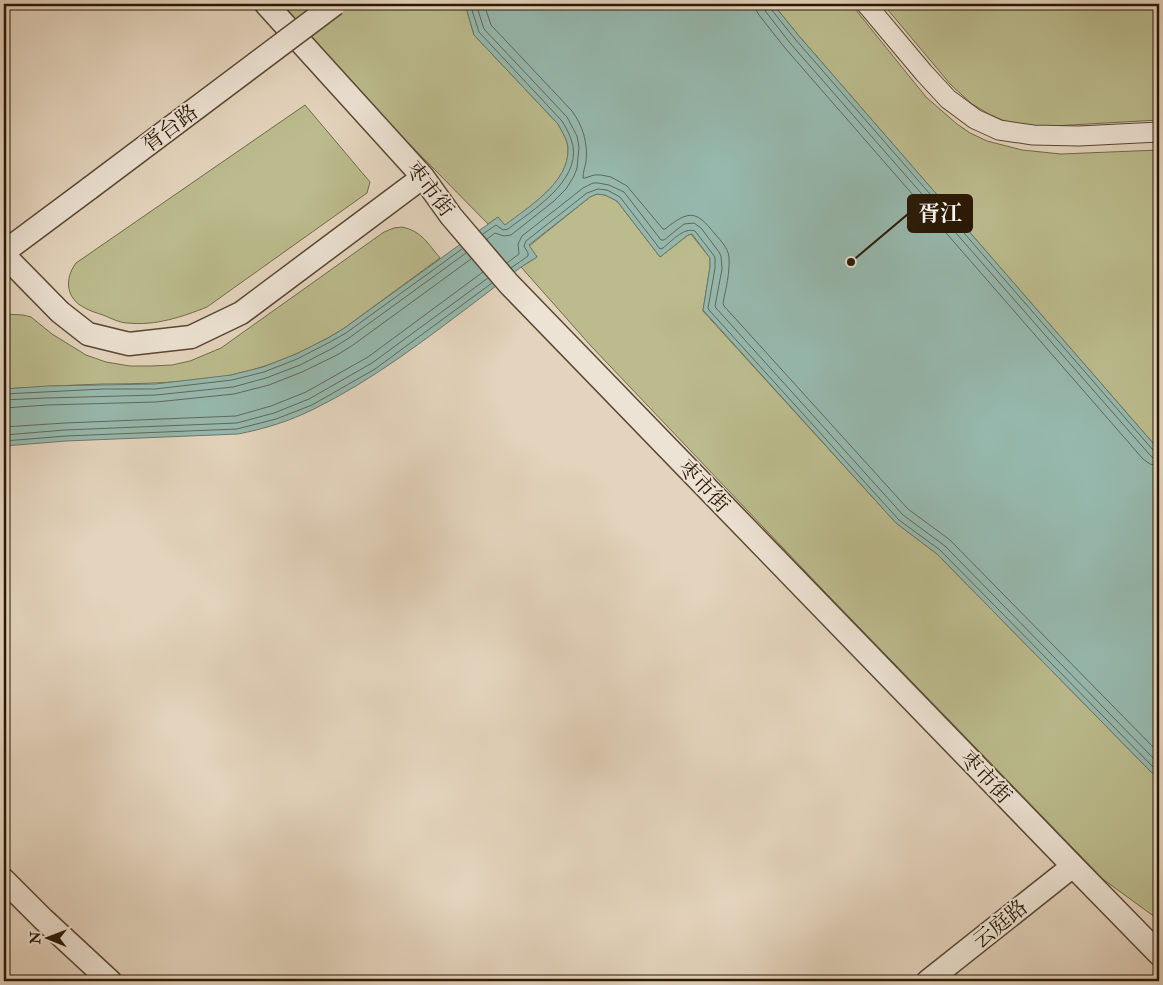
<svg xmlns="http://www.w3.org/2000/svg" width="1163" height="985" font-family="'IM FELL Double Pica','Noto Serif SC',serif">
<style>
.green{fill:#bbbb8d;stroke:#726a49}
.water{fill:#96b8ad;stroke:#6a786a}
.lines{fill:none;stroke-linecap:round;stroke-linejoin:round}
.shore{stroke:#606859;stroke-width:1}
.minor-casing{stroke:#584733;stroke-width:21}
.tertiary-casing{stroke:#584733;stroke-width:25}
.minor{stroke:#ede3d4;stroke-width:19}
.tertiary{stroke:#ede3d4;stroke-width:22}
.tertiary-bridge-casing{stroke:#584733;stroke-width:25;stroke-linecap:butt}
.tertiary-bridge{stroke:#ede3d4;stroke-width:22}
.labels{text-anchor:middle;stroke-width:4;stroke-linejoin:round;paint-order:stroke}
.street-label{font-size:21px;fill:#291805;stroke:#ede3d4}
.leader{fill:none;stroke:#291805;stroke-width:2}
.callout-dot{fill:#291805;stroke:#ede3d4;stroke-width:2}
.callout{fill:#291805;stroke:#291805;stroke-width:2}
.callout-label{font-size:22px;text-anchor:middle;font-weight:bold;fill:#fff}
</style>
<rect width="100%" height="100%" fill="#e4d4bd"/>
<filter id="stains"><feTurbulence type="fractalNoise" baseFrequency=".004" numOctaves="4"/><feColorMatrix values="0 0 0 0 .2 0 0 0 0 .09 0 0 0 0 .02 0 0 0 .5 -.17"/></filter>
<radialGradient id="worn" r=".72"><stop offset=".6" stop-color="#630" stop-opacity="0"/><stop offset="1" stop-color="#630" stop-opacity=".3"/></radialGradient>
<!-- green -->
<path class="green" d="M 272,4 L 465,4 L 474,35 L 558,124 C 562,132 568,140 568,150 C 569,183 528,207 505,226 L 498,217 L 488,224 Z
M 773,4 L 851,4 L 926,97 L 957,124 L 970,133 L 987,141 L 1022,150 L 1061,154 L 1159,150 L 1159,450 L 799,36 Z
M 883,4 L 1159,4 L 1159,120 L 1035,127 L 1009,123 L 989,114 L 972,104 L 951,85 Z
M 305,105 L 370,182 L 367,193 L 207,307 C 182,317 155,326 128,323 C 119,323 111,318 103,315 C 97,313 90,311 85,308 C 66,299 64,279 76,263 Z
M 597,194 L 605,195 L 617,201 L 660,257 L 688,235 L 691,234 L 710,258 L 710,267 L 703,311 L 896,523 L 937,554 L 1159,780 L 1159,920 L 1104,880 L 824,591 L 591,346 L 521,267 L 537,257 L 529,246 L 590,197 Z
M 402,227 C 422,231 428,244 440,258 L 343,329 C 309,350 271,367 231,375 C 223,377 214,378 205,379 C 171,383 137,384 103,384 C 70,385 37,387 4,389 L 4,314 L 23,315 L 31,317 L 52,334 L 86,355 L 106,362 L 130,366 L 150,366 L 172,365 L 190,361 L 221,348 L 384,232 L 394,228 Z"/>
<!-- water -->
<path class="water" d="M 465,4 L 773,4 L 799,36 L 1159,450 L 1159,780 L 937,554 L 896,523 L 703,310 L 710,267 L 710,258 L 692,234 L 688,235 L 660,257 L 617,201 L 605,195 L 597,194 L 590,197 L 529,245 L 537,257 C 516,269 498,285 479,299 C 426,339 373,380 314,409 C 290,421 264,429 238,434 L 66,441 L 4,446 L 4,389 L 47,386 L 155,384 L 231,375 L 263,367 L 296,354 L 328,338 L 343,329 L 498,217 L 505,225 C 528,207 569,183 568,149 C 568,140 562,132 558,124 L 474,35 Z"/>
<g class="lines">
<!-- shore -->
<path class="shore" d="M 470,4 L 479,32 L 562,121 C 567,129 571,137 573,146 C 579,182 533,210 508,229 L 503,230 L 496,225 L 483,234
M 476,4 L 484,29 L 567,117 L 577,136 L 579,147 L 577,168 L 574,176 L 566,189 L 554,201 L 511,235 L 504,236 L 495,233 L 487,239
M 484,4 L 491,25 L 572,111 C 583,126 588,143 586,162 C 585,167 583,172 583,178 L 585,178 L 594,175 L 601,175 L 611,177 L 627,186 L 663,229 L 665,229 C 689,210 696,210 715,234 C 721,241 728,248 729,257 C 730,273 726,288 723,303 L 724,306 L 908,509 L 950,540 L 1159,753
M 756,4 L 756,10 L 759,15 L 785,48 L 1143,459 L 1150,464 L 1159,466
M 763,4 L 766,12 L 790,43 L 1149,454 L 1153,458 L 1159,459
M 770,4 L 771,9 L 795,39 L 1153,450 L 1159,452
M 507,263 L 519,254 L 518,244 L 522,236 L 583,188 L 593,183 L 598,183 L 609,185 L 624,192 L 661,240 L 664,240 L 684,224 L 694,223 L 701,228 L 719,252 L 721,256 L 722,269 L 715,306 L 716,308 L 903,515 L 945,546 L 1159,764
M 511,268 L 528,256 L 528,253 L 524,246 L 526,241 L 587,193 L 598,189 L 607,190 L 620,197 L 660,249 L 663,248 C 671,242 683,227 695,231 L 715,257 L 715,268 L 708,308 L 709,310 L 899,520 L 940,550 L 1159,773
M 4,394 L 103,389 L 155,389 L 232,380 L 264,372 L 297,359 L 330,342 L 346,333 L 462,249
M 4,400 L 47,398 L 156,395 L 233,387 L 266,378 L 300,365 L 333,348 L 349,338 L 466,253
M 4,408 L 47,405 L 156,402 L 234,394 L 269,385 L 302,372 L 337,355 L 353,345 L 471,259
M 4,427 L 65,423 L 236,416 L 271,406 L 306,392 L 368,357 L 483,272
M 4,435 L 65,430 L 237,423 L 274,413 L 309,399 L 372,363 L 488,278
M 4,441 L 66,436 L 237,429 L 276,419 L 312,405 L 375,369 L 492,283"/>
<!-- minor casing -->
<g class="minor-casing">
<path id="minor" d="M 866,4 L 924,73 L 948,99 L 975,119 L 999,130 L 1033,135 L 1079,136 L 1159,132"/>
</g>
<!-- tertiary casing -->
<g class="tertiary-casing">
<path id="tertiary" d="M 266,4 L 423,177 L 451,216 L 509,284 L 1073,866 L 1159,954
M 4,252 L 90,188
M 4,255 L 60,312 L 88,334 L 129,344 L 191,337 L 241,313 L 423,177
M 4,880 L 43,919 L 110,981
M 928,981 L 1073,866"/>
</g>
<!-- minor -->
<use href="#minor" class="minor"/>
<!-- tertiary -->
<use href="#tertiary" class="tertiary"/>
<!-- tertiary-bridge casing -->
<g class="tertiary-bridge-casing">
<path id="tertiary-bridge" d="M 90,188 L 335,4"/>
</g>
<!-- tertiary-bridge -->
<use href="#tertiary-bridge" class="tertiary-bridge"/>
</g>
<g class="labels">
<!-- street labels -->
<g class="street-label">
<text transform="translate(170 128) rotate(-37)" y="7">胥台路</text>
<text transform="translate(430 189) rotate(52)" y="7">枣市街</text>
<text transform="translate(704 486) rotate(46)" y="7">枣市街</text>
<text transform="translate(986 777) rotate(46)" y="7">枣市街</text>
<text transform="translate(1000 924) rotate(-39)" y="7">云庭路</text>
</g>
</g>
<!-- callouts -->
<path class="leader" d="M851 262L908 214"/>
<circle class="callout-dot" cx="851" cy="262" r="5"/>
<rect class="callout" x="908" y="195" width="64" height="37" rx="5"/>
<g class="callout-label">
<text x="940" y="221">胥江</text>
</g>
<!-- margin -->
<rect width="1163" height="985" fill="none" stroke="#e4d4bd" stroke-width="20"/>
<rect x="5" y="5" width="1153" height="975" fill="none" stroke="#291805" stroke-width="2.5"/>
<rect x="10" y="10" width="1143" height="965" fill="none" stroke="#291805"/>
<!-- north arrow -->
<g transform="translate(48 938) rotate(271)" stroke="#ede3d4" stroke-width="4" paint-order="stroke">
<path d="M0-4L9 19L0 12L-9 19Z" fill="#291805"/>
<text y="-8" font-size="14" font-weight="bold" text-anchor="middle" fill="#291805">N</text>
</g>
<rect width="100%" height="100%" filter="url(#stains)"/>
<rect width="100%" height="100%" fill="url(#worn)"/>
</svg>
